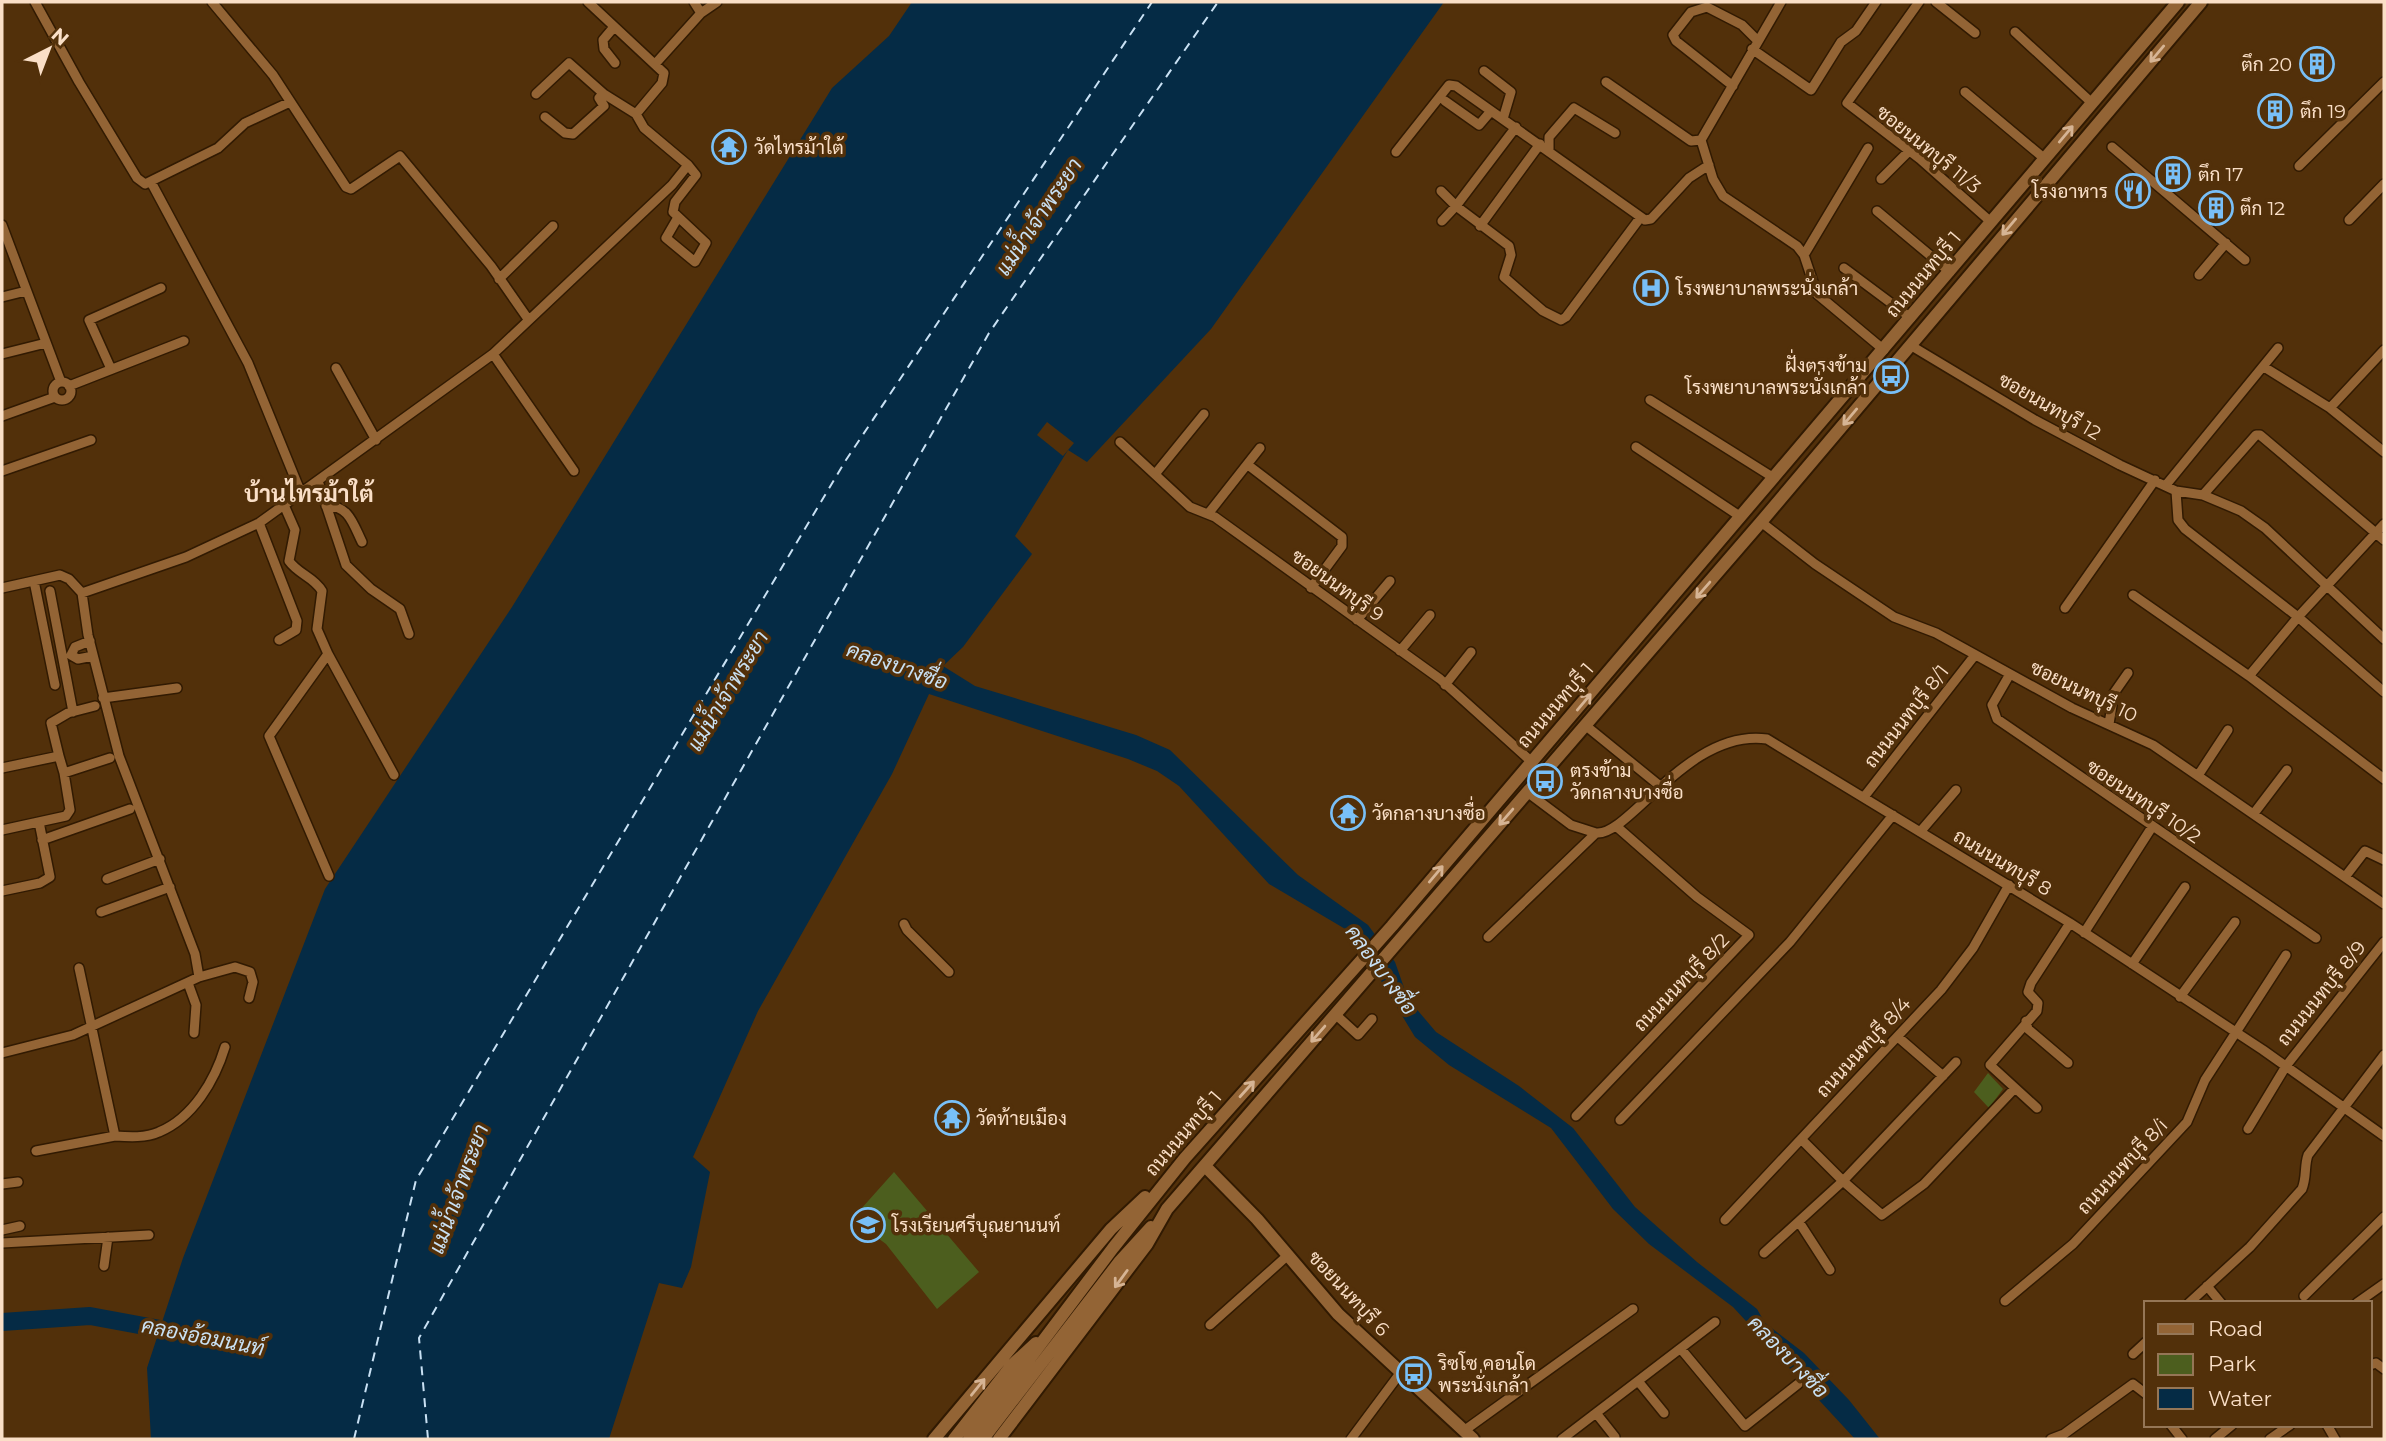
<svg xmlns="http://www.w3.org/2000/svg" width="2386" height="1441" font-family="Montserrat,Sarabun,sans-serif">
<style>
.green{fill:#4c5e1e}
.water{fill:#052b45}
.pier{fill:#52300a}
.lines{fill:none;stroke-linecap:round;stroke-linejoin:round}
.river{stroke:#052b45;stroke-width:18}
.ferry{stroke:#c9e1f4;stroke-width:2;stroke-dasharray:9 7;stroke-linecap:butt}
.street-casing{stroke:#311a02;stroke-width:12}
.secondary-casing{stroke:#311a02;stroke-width:16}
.street{stroke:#936435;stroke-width:9}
.secondary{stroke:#936435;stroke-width:12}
.oneway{stroke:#d6b494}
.labels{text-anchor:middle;stroke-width:7;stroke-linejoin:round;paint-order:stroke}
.poi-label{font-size:19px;fill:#fadfc7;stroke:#52300a;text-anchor:start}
.street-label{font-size:19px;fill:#fadfc7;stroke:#52300a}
.water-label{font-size:21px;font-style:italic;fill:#c9e1f4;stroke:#52300a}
.quarter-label{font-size:23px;font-weight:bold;fill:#fadfc7;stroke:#52300a}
</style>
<rect width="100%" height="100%" fill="#52300a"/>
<!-- green -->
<path class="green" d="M 1988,1073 L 2003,1089 L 1989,1108 L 1974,1092 Z
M 894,1172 L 979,1272 L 937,1309 L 886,1244 L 852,1219 Z"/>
<!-- water -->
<path class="water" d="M 912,2 L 1444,2 L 1211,329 L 1087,462 L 1068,450 L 1015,536 L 1032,554 L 963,647 L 943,666 L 975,686 L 1136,735 L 1170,750 L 1298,875 L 1368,925 L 1395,962 L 1408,999 L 1436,1032 L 1519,1086 L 1573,1128 L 1635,1207 L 1697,1262 L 1757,1309 L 1765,1323 L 1804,1353 L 1849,1400 L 1880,1439 L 1855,1439 L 1733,1307 L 1649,1244 L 1613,1209 L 1551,1128 L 1449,1065 L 1415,1037 L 1352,933 L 1269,884 L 1179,786 L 1157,771 L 1128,759 L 929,694 L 892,774 L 758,1011 L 693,1157 L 710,1172 L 691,1267 L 682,1288 L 659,1283 L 609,1439 L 151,1439 L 147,1368 L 183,1258 L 325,889 L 512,607 L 832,88 L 889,36 Z"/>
<!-- pier -->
<path class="pier" d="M 1047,422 L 1074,443 L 1063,456 L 1037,435 Z"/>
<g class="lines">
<!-- river -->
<path class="river" d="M 2,1322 L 90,1316 L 182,1333"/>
<!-- ferry -->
<path class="ferry" d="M 354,1439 L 416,1180 L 846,460 L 1152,2
M 428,1439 L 419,1338 L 989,333 L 1218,2"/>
<!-- street casing -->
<g class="street-casing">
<path id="street" d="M 35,2 L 79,82 L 137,178 L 145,184 L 218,148 L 245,123 L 288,103
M 212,2 L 273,75 L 346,187 L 351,189 L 400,156 L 491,266 L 528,319
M 1781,2 L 1701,140 L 1713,179 L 1723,196 L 1797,246 L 1804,255 L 1817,294 L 1884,350
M 1919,2 L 1847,103 L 1920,159 L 1991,222
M 1936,2 L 1975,33
M 701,13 L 717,2
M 614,27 L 603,40 L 604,49 L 615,63
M 2015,32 L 2092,103
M 1752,49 L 1811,90 L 1841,42 L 1856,31 L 1876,2
M 656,63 L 701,13 L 694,2
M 1484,71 L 1511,92 L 1503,119
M 1606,82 L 1691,141 L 1701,140
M 1733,86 L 1676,41 L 1673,35 L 1691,12 L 1707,7 L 1742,25 L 1756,39
M 1965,92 L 2045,159
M 536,94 L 569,63 L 604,94 L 636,114
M 1445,101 L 1479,125 L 1491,111
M 545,117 L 565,133 L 573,134 L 604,106 L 599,98 L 602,95
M 2112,147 L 2245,260
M 1549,150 L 1549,137 L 1574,108 L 1615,133
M 1396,152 L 1449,85 L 1456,86 L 1645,220 L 1651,219 L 1689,178 L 1709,165
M 2299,166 L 2384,82
M 1881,179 L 1909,151
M 151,182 L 248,363 L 301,493
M 1441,191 L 1456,206 L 1516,127
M 1877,211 L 1950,272
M 677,219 L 666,238 L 695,262 L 706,243 L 673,212 L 675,202 L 696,175 L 688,165
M 2349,220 L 2384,184
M 1442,221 L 1456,206 L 1509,246 L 1511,255 L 1504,277 L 1543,311 L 1561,320 L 1566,317 L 1640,218
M 2,225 L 61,382
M 1480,226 L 1540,144
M 1804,255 L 1868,148
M 1844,268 L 1911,318
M 2199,275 L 2226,243
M 499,279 L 553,226
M 2,297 L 26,291
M 1910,345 L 2035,420 L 2120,465 L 2176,491 L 2203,495 L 2241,511 L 2265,528 L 2384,639
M 2,354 L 46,343
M 493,354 L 574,471
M 2264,367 L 2330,408 L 2384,452
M 336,368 L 376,440
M 111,369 L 89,320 L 161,288
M53 391a9 9 0 1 1 18 0a9 9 0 1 1-18 0Z
M 69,386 L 184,341
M 1650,400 L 1774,478
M 2330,408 L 2384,350
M 2,416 L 55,397
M 1120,442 L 1190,507 L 1215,517 L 1440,679 L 1532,762
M 1636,447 L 1741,517
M 1248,465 L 1342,537 L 1342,546 L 1311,588
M 2,471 L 91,440
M 1156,473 L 1204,414
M 318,481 L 346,565 L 371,589 L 400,609 L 409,634
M 2166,485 L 2278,348
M 2176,491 L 2178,520 L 2185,529 L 2298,617 L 2384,692
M 2203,495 L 2256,435 L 2260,435 L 2384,540
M 284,505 L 295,530 L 289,561 C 298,574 314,577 322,591 L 317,629 L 328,654 L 269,736 L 329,876
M 326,506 C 349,505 353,524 362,542
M 1208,514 L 1260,448
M 1761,522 L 1815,564 L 1894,617 L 1936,633 L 2072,708 L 2153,745 L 2384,904
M 259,523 L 297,621 L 296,630 L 279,640
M 34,581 L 55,685
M 2,588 L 60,575 L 69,579 L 82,593 L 88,635 L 119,756 L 195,954 L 199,977
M 50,591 L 73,712
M 82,593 L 186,557 L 259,523 L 493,354 L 672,185 L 688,165 L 644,128 L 636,114 L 662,83 L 664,73 L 588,2
M 2133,595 L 2249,676 L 2384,779
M 2065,608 L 2155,480
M 1357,620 L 1390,581
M 90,641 L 75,647 L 71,655 L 78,659 L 93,656
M 1400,651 L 1430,615
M 328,654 L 394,775
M 2010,674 L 1992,705 L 1997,719 L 2316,938
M 2249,676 L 2298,617 L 2384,524
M 1445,685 L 1471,652
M 103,698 L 177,688
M 2109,724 L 2114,693 L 2128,673
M 1585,725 L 1660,786
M 59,756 L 51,723 L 68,713 L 95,706
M 2,768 L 59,756 L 64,773 L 110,758
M 2199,774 L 2228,730
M 1527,792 L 1571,825 L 1596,833
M 1864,797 L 1975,655
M 2255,812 L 2287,770
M 2,830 L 66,816 L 70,810 L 64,773
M 1920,832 L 1956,790
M 42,840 L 130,809
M 2345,877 L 2365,851 L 2384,860
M 107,879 L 160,859
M 2,891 L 40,883 L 50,877 L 39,822
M 101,912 L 170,887
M 904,924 L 907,930 L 949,972
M 2084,933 L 2152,827
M 1488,937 L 1596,833 C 1629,837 1688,728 1767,739 L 2070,923 L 2263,1050 L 2384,1136
M 2132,964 L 2185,887
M 79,968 L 115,1136 C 129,1137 146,1138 159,1132 C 193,1118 215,1080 225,1047
M 188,983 L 196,1005 L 194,1033
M 2180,997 L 2235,922
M 1335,1014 L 1358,1035 L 1372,1019
M 2026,1021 L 2028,1029 L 2068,1063
M 1898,1037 L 1943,1076
M 2,1053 L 73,1035 L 199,977 L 235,967 L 250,972 L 253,982 L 249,998
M 2037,1108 L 1990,1065 L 2037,1011 L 2038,1003 L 2028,992 L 2031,983 L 2070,923
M 1576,1116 L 1749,935 L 1697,897 L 1616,826
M 1620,1120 L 1790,942 L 1893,815
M 2248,1129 L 2286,1066 L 2384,942
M 1801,1139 L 1843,1181 L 1882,1215 L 1924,1184 L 2015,1088
M 36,1151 L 115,1136
M 2,1184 L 18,1182
M 1725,1220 L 1941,990 L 1973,948 L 2009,885
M 1799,1222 L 1830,1270
M 2,1230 L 20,1226
M 2,1243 L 149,1235
M 1764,1253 L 1843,1181 L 1956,1062
M 104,1266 L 108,1237
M 2207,1286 L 2221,1303
M 2304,1296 L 2384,1217
M 2005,1301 L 2073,1244 L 2187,1122 L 2205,1080 L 2286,955
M 2189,1303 L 2250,1247 L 2302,1189 C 2307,1177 2304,1166 2308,1155 L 2384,1055
M 2357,1303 L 2384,1284
M 1210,1325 L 1287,1256
M 1681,1349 L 1745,1426 L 1798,1384
M 2133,1354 L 2146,1342
M 2370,1365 L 2376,1363 L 2384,1369
M 1638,1381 L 1664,1413
M 1596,1413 L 1615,1437
M 2171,1425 L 2182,1439
M 2327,1425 L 2335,1439
M 1465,1430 L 1633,1309
M 1351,1439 L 1401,1372
M 1562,1439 L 1715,1322
M 2051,1439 L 2064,1434 L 2133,1384 L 2146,1394
M 2215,1439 L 2232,1425
M 2270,1439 L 2290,1425"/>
</g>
<!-- secondary casing -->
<g class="secondary-casing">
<path id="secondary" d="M 1205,1166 L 1257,1219 L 1338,1314 L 1473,1439
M 934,1439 L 1111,1229 L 1145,1197
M 954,1439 L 1012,1365 L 1036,1343
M 969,1439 L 1113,1248 L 1185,1158 L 1392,926 L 2178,2
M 983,1439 L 1120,1261 L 1151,1227
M 999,1439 L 1147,1244 L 1167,1209 L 1761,522 L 2201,2"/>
</g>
<!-- street -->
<use href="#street" class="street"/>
<!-- secondary -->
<use href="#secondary" class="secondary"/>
</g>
<!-- one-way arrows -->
<defs><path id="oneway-shaft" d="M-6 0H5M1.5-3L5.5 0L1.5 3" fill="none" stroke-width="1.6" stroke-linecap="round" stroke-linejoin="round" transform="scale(1.75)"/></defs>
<g class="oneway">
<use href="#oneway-shaft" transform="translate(2157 54) rotate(130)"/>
<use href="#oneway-shaft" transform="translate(2066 134) rotate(-50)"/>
<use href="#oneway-shaft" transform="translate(2009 227) rotate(130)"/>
<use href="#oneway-shaft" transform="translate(1850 417) rotate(130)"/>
<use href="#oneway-shaft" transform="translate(1703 590) rotate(131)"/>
<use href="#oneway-shaft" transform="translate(1584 702) rotate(-50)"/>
<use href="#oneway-shaft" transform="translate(1506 817) rotate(131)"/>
<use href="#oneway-shaft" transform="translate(1436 874) rotate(-50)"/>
<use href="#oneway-shaft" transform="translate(1318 1034) rotate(131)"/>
<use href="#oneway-shaft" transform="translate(1247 1089) rotate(-48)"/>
<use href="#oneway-shaft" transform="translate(1121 1279) rotate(126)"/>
<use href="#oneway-shaft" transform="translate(978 1387) rotate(-51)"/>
</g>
<!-- icons -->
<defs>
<g id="building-ring" transform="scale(1.75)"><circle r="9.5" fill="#52300a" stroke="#78bff7" stroke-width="1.5"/><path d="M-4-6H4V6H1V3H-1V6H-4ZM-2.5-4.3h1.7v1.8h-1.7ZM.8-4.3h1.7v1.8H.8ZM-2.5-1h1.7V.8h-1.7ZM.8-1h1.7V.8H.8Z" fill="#78bff7"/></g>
<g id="temple-ring" transform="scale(1.75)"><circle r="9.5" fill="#52300a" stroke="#78bff7" stroke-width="1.5"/><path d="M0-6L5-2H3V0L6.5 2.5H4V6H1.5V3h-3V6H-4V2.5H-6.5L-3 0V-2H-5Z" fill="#78bff7"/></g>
<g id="restaurant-ring" transform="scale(1.75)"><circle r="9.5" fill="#52300a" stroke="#78bff7" stroke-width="1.5"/><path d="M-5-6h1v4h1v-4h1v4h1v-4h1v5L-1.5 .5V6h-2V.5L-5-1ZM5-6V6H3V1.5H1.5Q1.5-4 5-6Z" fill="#78bff7"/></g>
<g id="hospital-ring" transform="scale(1.75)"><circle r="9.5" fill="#52300a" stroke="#78bff7" stroke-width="1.5"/><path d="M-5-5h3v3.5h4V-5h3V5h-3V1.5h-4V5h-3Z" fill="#78bff7"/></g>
<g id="bus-ring" transform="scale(1.75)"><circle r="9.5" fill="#52300a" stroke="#78bff7" stroke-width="1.5"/><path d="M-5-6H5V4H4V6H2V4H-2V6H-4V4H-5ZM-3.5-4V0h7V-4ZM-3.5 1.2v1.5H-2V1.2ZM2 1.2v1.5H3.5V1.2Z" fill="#78bff7"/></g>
<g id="school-ring" transform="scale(1.75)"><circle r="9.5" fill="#52300a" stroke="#78bff7" stroke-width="1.5"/><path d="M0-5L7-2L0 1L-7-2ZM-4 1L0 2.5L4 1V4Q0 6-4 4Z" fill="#78bff7"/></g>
</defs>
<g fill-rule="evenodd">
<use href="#building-ring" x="2317" y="64"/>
<use href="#building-ring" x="2275" y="111"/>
<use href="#temple-ring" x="729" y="147"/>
<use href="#building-ring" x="2173" y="174"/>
<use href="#restaurant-ring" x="2133" y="191"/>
<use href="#building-ring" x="2216" y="208"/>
<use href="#hospital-ring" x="1651" y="288"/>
<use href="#bus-ring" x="1891" y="376"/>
<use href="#bus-ring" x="1545" y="781"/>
<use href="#temple-ring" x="1348" y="813"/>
<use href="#temple-ring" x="952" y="1118"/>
<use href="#school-ring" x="868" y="1225"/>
<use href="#bus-ring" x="1414" y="1374"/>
</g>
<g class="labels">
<!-- poi labels -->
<g class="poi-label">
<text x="2292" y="71" text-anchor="end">ตึก 20</text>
<text x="2300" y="118">ตึก 19</text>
<text x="754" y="154">วัดไทรม้าใต้</text>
<text x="2198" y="181">ตึก 17</text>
<text x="2108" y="198" text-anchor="end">โรงอาหาร</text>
<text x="2240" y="215">ตึก 12</text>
<text x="1676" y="295">โรงพยาบาลพระนั่งเกล้า</text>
<text x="1867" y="372" text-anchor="end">ฝั่งตรงข้าม<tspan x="1867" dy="22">โรงพยาบาลพระนั่งเกล้า</tspan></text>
<text x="1570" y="777">ตรงข้าม<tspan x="1570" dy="22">วัดกลางบางซื่อ</tspan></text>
<text x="1372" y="820">วัดกลางบางซื่อ</text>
<text x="976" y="1125">วัดท้ายเมือง</text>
<text x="892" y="1232">โรงเรียนศรีบุณยานนท์</text>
<text x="1438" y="1370">ริซโซ คอนโด<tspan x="1438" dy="22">พระนั่งเกล้า</tspan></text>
</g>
<!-- street labels -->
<g class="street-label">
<text transform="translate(1929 149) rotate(39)" y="7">ซอยนนทบุรี 11/3</text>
<text transform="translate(1923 274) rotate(-50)" y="7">ถนนนนทบุรี 1</text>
<text transform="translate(2050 406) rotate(30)" y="7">ซอยนนทบุรี 12</text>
<text transform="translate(1338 585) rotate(36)" y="7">ซอยนนทบุรี 9</text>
<text transform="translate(2084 691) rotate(26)" y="7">ซอยนนทบุรี 10</text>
<text transform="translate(1555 705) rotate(-49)" y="7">ถนนนนทบุรี 1</text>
<text transform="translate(1906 716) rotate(-52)" y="7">ถนนนนทบุรี 8/1</text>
<text transform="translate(2144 801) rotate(34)" y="7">ซอยนนทบุรี 10/2</text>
<text transform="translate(2003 862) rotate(31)" y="7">ถนนนนทบุรี 8</text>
<text transform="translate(1681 982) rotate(-46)" y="7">ถนนนนทบุรี 8/2</text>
<text transform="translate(2321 993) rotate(-51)" y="7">ถนนนนทบุรี 8/9</text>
<text transform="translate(1863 1047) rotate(-47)" y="7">ถนนนนทบุรี 8/4</text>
<text transform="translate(1183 1133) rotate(-49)" y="7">ถนนนนทบุรี 1</text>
<text transform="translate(2122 1166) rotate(-47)" y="7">ถนนนนทบุรี 8/i</text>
<text transform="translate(1349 1293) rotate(47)" y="7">ซอยนนทบุรี 6</text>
</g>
<!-- water labels -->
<g class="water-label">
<text transform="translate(1039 217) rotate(-56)" y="7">แม่น้ำเจ้าพระยา</text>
<text transform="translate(897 666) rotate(19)" y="7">คลองบางซื่อ</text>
<text transform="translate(728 691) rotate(-59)" y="7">แม่น้ำเจ้าพระยา</text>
<text transform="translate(1381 970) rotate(54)" y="7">คลองบางซื่อ</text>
<text transform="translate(459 1189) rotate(-70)" y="7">แม่น้ำเจ้าพระยา</text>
<text transform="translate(203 1337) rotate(11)" y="7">คลองอ้อมนนท์</text>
<text transform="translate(1788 1357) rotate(46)" y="7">คลองบางซื่อ</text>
</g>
<!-- quarter labels -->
<g class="quarter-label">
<text x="309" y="502">บ้านไทรม้าใต้</text>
</g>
</g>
<!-- border -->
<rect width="2386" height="1441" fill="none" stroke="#fadfc7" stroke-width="7"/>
<!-- legend -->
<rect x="2144" y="1301" width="228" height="126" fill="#52300a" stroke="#957656" stroke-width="2"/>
<rect x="2158" y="1324" width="35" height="10" fill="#936435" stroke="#957656" stroke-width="2"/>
<text x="2208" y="1336" font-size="21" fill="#fadfc7">Road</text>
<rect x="2158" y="1354" width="35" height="21" fill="#4c5e1e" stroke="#957656" stroke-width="2"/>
<text x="2208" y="1371" font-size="21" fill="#fadfc7">Park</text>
<rect x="2158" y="1388" width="35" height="21" fill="#052b45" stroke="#957656" stroke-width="2"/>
<text x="2208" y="1406" font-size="21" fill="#fadfc7">Water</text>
<!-- north arrow -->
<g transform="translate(49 49) rotate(42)" stroke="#52300a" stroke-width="5" paint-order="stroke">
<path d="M0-5L12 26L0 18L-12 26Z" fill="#fadfc7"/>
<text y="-10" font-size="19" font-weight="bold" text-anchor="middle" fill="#fadfc7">N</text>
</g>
</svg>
